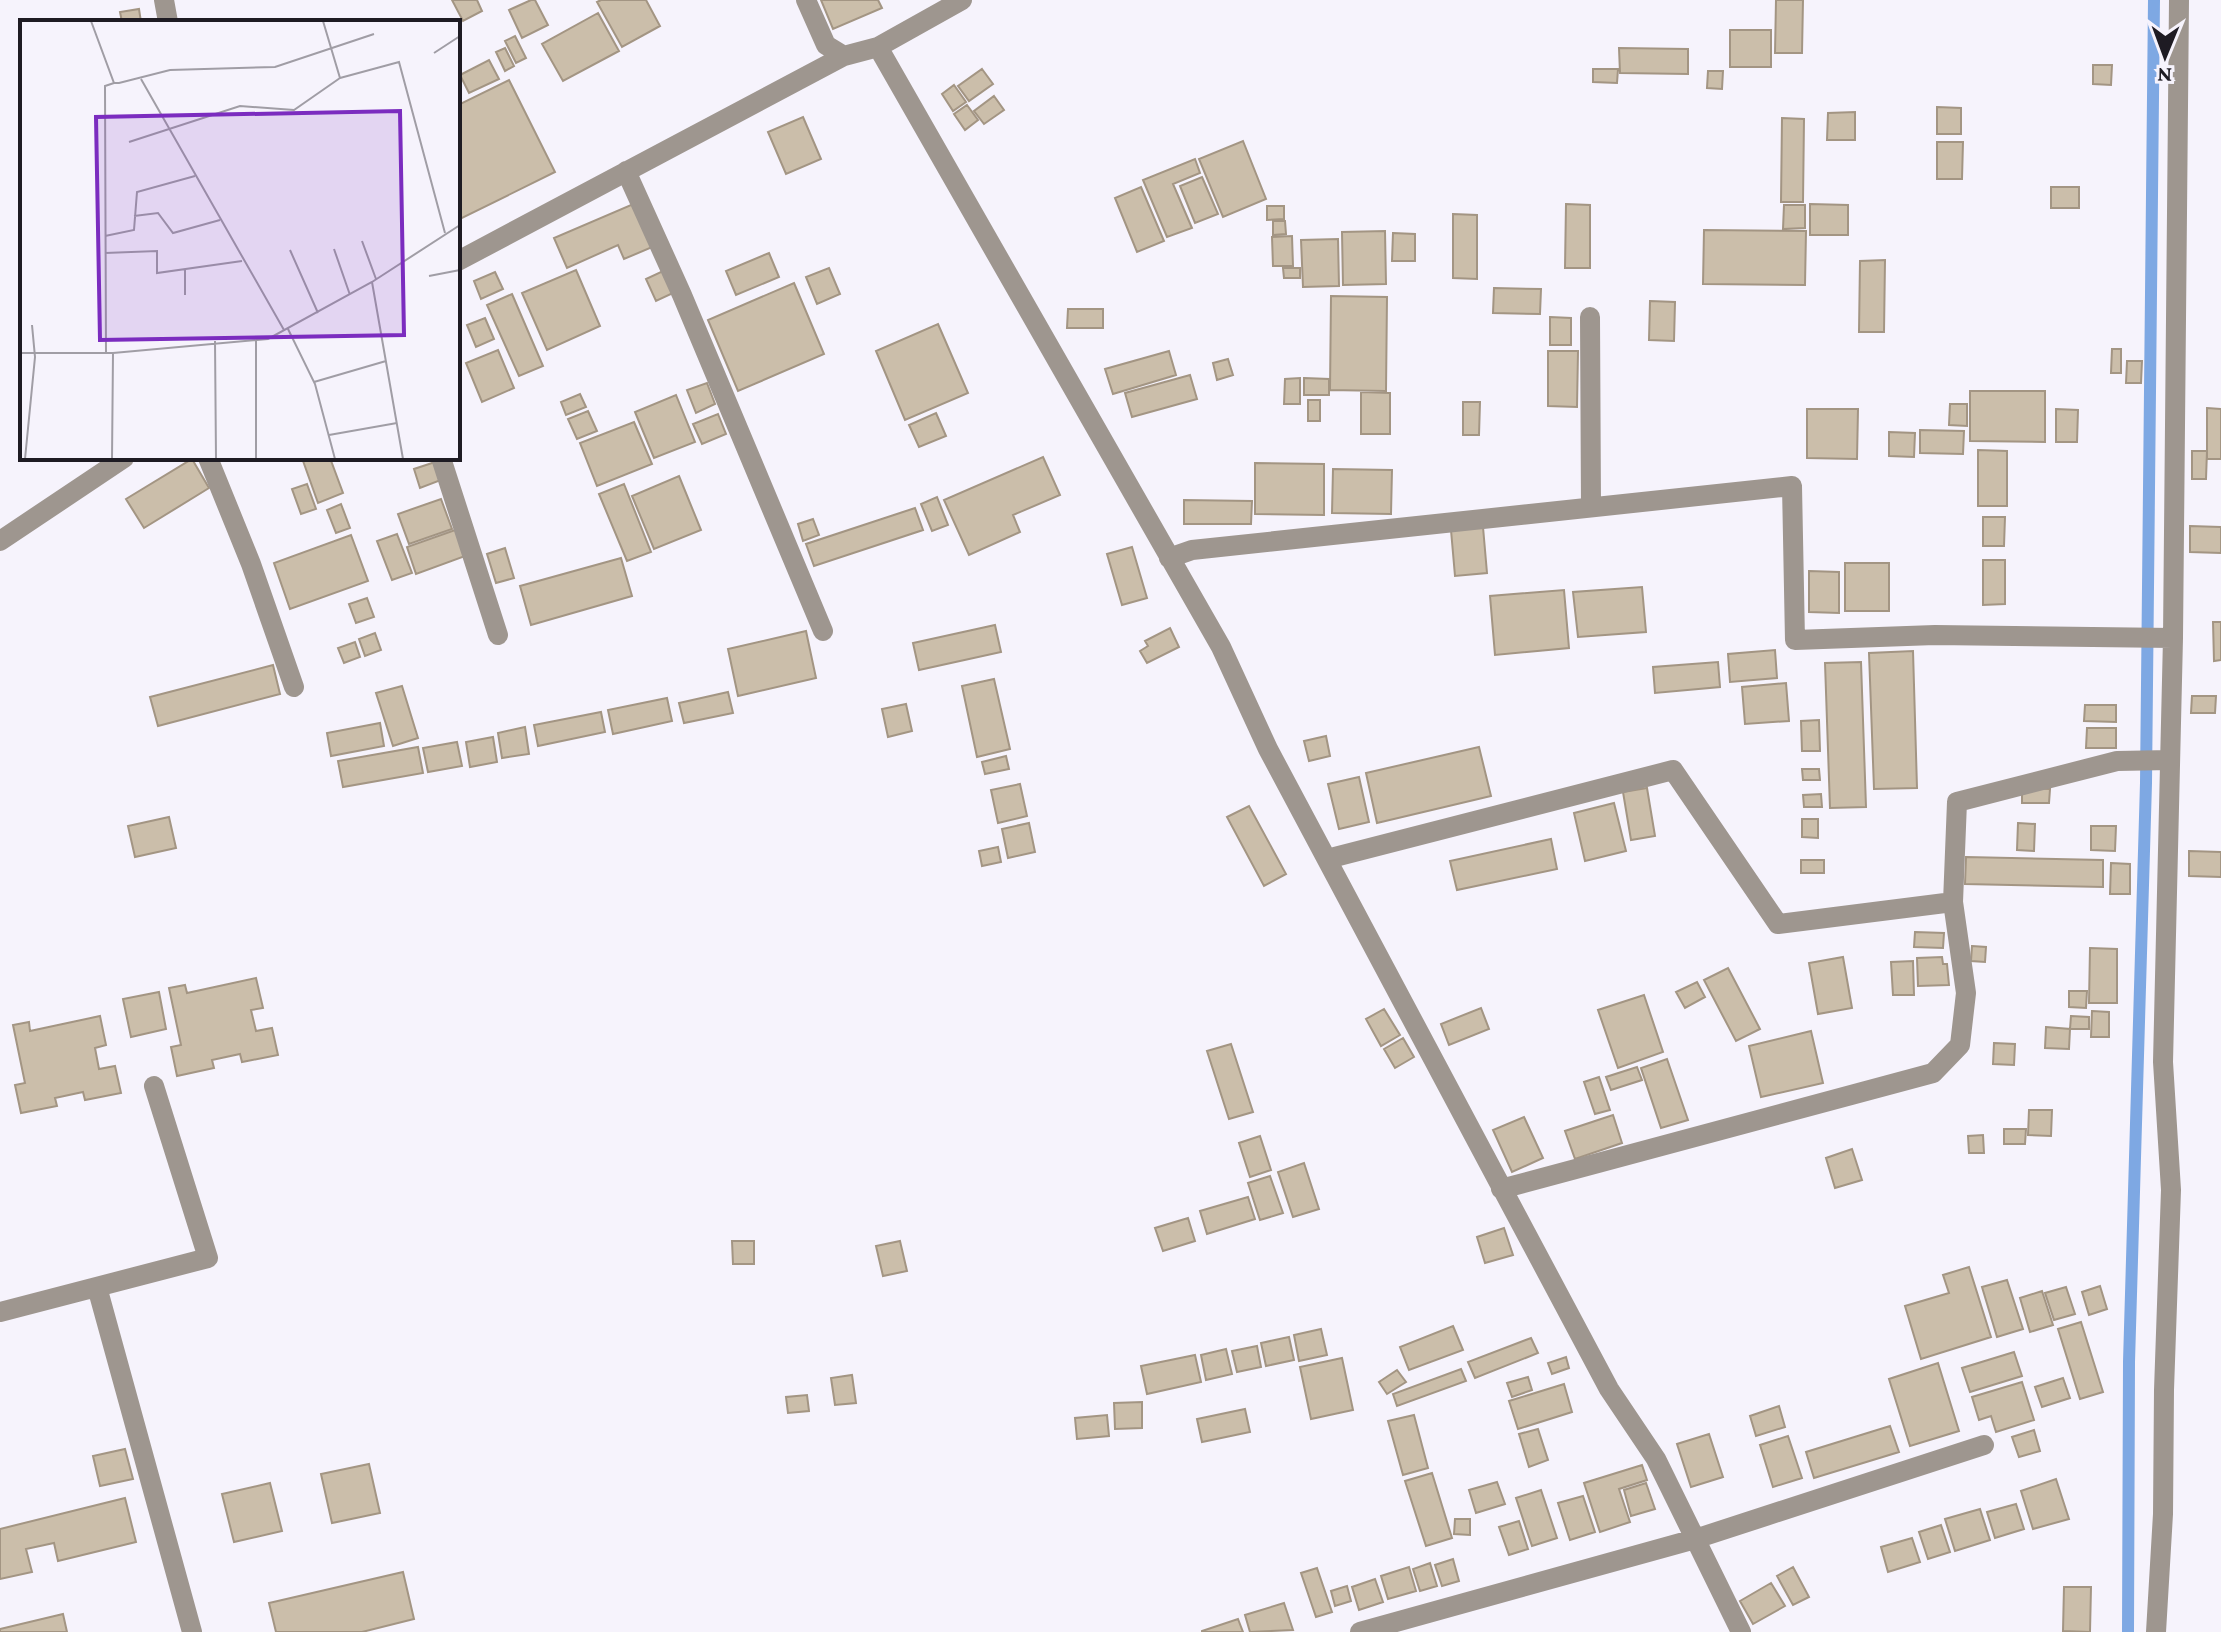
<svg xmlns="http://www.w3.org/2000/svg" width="2221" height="1632" font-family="'Crimson Pro',serif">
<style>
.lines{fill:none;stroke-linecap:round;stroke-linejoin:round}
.stream{stroke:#7ea8e3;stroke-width:12}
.building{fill:#cbbeaa;stroke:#a39583;stroke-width:2}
.lane{stroke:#9e968f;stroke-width:20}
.street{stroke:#9e968f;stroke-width:20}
.inset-road{fill:none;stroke:#a09da5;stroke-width:2}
.view{fill:#7b2cbf;fill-opacity:0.15;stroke:#7b2cbf;stroke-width:4}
.inset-edge{fill:none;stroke:#1e1b23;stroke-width:4}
</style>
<rect width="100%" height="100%" fill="#f6f3fc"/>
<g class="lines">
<!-- stream -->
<path class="stream" d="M 2128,1632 L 2129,1362 L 2146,783 L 2154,0"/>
</g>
<!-- building -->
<path class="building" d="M 452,0 L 477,0 L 482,11 L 463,21 Z
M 531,0 L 535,0 L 548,25 L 522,38 L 509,10 Z
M 601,0 L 646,0 L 660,26 L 622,47 L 597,2 Z
M 821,0 L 878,0 L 882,8 L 833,29 Z
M 1776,0 L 1803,0 L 1802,53 L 1775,53 Z
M 139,9 L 141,22 L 122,22 L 120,12 Z
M 598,13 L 619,51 L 563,81 L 542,44 Z
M 1730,30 L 1771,30 L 1771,67 L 1730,67 Z
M 515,36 L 526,58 L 516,63 L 505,41 Z
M 505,48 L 514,66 L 505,71 L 496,52 Z
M 1619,48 L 1688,49 L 1688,74 L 1620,73 Z
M 489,60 L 499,79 L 469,93 L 460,75 Z
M 2093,65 L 2112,65 L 2111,85 L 2093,84 Z
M 982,69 L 993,84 L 969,101 L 958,86 Z
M 1593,69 L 1618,69 L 1617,83 L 1593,82 Z
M 1708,71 L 1723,71 L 1722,89 L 1707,88 Z
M 509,80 L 555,172 L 460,219 L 458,105 Z
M 954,85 L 966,102 L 953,111 L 942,94 Z
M 994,96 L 1004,110 L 984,124 L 974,111 Z
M 967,105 L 978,120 L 965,130 L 954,114 Z
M 1937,107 L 1961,108 L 1961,134 L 1937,134 Z
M 1855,112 L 1855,140 L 1827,140 L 1828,113 Z
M 803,117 L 821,159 L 786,174 L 768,132 Z
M 1782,118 L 1804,119 L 1803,202 L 1781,202 Z
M 1243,141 L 1266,199 L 1223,217 L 1199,159 Z
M 1937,142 L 1963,142 L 1962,179 L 1937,179 Z
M 1195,159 L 1200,173 L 1173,184 L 1192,228 L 1167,237 L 1143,180 Z
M 1202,177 L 1218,214 L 1195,223 L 1180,186 Z
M 1141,187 L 1164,241 L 1137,252 L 1115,198 Z
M 2051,187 L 2079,187 L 2079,208 L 2051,208 Z
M 638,202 L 657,245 L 624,259 L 618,245 L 567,268 L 554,238 Z
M 1566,204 L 1590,205 L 1590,268 L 1565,268 Z
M 1810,204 L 1848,205 L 1848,235 L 1810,235 Z
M 1784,205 L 1805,205 L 1805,228 L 1783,229 Z
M 1267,206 L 1284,206 L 1284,219 L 1267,220 Z
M 1453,214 L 1477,215 L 1477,279 L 1453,278 Z
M 1273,221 L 1285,221 L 1286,234 L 1273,235 Z
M 1704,230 L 1806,231 L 1805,285 L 1703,284 Z
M 1385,231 L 1386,284 L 1343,285 L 1342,232 Z
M 1393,233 L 1415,234 L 1415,261 L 1392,261 Z
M 1292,236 L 1293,266 L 1273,266 L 1272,237 Z
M 1338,239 L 1339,286 L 1303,287 L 1301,240 Z
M 769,253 L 779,277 L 736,295 L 726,271 Z
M 1885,260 L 1884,332 L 1859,332 L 1860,261 Z
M 829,268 L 840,294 L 817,304 L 806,277 Z
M 1283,268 L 1300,268 L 1300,278 L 1284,278 Z
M 576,270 L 600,326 L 547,350 L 522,293 Z
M 663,271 L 673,293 L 656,301 L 646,279 Z
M 495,272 L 503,289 L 481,299 L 474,281 Z
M 794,283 L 824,354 L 738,391 L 708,320 Z
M 1494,288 L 1541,289 L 1540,314 L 1493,313 Z
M 512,294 L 543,366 L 519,376 L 487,305 Z
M 1331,296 L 1387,297 L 1386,391 L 1330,390 Z
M 1650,301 L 1675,302 L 1674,341 L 1649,340 Z
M 1068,309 L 1103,309 L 1103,328 L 1067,328 Z
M 1550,317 L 1571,318 L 1571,345 L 1550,345 Z
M 485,318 L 494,339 L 476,347 L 467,325 Z
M 938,324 L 968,393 L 905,420 L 876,351 Z
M 2112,349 L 2121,349 L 2121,373 L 2111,373 Z
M 498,350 L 514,388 L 482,402 L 466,363 Z
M 1169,351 L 1176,375 L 1113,394 L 1105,369 Z
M 1548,351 L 1578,351 L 1577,407 L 1548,406 Z
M 1228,359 L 1233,375 L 1217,380 L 1213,363 Z
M 2127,361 L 2142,361 L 2141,383 L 2126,383 Z
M 1190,375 L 1197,399 L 1132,417 L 1125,393 Z
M 1300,378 L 1300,404 L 1284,404 L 1285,379 Z
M 1304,378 L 1329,379 L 1329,395 L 1304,395 Z
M 707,383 L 715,404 L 696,413 L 687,390 Z
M 1970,391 L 2045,391 L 2045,442 L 1970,441 Z
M 1361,392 L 1390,393 L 1390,434 L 1361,434 Z
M 580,394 L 586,407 L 566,415 L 561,402 Z
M 676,395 L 695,442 L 654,458 L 635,412 Z
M 1308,400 L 1320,400 L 1320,421 L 1308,421 Z
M 1463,402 L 1480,402 L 1479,435 L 1463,435 Z
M 1950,404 L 1967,404 L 1967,426 L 1949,425 Z
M 2207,408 L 2221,409 L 2221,459 L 2207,459 Z
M 1807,409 L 1858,409 L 1857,459 L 1807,458 Z
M 2056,409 L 2078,410 L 2077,442 L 2056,442 Z
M 588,411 L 597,431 L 577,439 L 568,419 Z
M 936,413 L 946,436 L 919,447 L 909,425 Z
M 718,414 L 726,434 L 702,444 L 693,424 Z
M 634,422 L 652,464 L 597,486 L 580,443 Z
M 1920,430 L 1964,431 L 1963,454 L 1920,453 Z
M 1889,432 L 1915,433 L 1914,457 L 1889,456 Z
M 1978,450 L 2007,451 L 2007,506 L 1978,506 Z
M 2192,451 L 2207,451 L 2206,479 L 2192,479 Z
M 1043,457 L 1060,495 L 1013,515 L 1020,532 L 969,555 L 944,500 Z
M 302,458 L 330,458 L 343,493 L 318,503 Z
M 192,459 L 209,488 L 144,528 L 126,499 Z
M 435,462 L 441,480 L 420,488 L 414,469 Z
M 1255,463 L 1324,464 L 1324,515 L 1255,514 Z
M 1333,469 L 1392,470 L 1391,514 L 1332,513 Z
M 679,476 L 701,530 L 654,549 L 632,496 Z
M 307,484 L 316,509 L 301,514 L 292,489 Z
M 624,484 L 651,552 L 627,561 L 599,494 Z
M 937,497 L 948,525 L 932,531 L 921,504 Z
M 441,499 L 452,529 L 409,544 L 398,514 Z
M 1184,500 L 1252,501 L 1251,524 L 1184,524 Z
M 341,504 L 350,528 L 336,533 L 327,510 Z
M 915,508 L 923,530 L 814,566 L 806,544 Z
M 1983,517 L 2005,517 L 2004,546 L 1983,546 Z
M 813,519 L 819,535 L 803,541 L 798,524 Z
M 2190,526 L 2221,527 L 2221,553 L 2190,552 Z
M 1483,527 L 1487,573 L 1455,576 L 1451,530 Z
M 458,529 L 468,555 L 416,574 L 407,547 Z
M 397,534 L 412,573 L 392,580 L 377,541 Z
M 351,535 L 368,581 L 290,609 L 274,563 Z
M 1132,547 L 1147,598 L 1122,605 L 1107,554 Z
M 505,548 L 514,578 L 496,583 L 487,554 Z
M 621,558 L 632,596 L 531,625 L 520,586 Z
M 1983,560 L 2005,560 L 2005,604 L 1983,605 Z
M 1845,563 L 1889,563 L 1889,611 L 1845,611 Z
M 1809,571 L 1839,572 L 1839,613 L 1809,612 Z
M 1642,587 L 1646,632 L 1578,637 L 1573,592 Z
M 1564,590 L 1569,648 L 1495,655 L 1490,596 Z
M 367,598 L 374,617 L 356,623 L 349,604 Z
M 2213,622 L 2221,622 L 2221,660 L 2214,661 Z
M 995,625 L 1001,652 L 919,670 L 913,643 Z
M 1170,628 L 1179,647 L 1147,663 L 1140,651 L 1148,646 L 1145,641 Z
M 806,631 L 816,678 L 738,696 L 728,649 Z
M 375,633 L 381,650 L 365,656 L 359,639 Z
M 355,642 L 360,657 L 344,663 L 338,648 Z
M 1775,650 L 1777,678 L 1730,682 L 1728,654 Z
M 1913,651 L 1917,788 L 1874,789 L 1869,653 Z
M 1718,662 L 1720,687 L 1655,693 L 1653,667 Z
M 1861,662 L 1866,807 L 1830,808 L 1825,663 Z
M 273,665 L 280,694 L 158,726 L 150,697 Z
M 994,679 L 1010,749 L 977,757 L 962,686 Z
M 1786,683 L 1789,721 L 1745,724 L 1742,687 Z
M 402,686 L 418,738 L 393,746 L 376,693 Z
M 728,692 L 733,713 L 684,723 L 679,703 Z
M 2192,696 L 2216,696 L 2215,713 L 2191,713 Z
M 667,698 L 672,721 L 613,734 L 608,710 Z
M 906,704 L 912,731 L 888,737 L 882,709 Z
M 2085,705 L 2116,705 L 2116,722 L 2084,721 Z
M 601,712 L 605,732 L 538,746 L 534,725 Z
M 1819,720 L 1820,751 L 1802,751 L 1801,721 Z
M 380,723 L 384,746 L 331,756 L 327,733 Z
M 525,727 L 529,754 L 502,758 L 498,733 Z
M 2087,728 L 2116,728 L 2116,748 L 2086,748 Z
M 1326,736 L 1330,756 L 1309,761 L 1304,741 Z
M 493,737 L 497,762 L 470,767 L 466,742 Z
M 457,742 L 462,766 L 428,772 L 423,748 Z
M 418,747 L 423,773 L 343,787 L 338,761 Z
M 1479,747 L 1491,796 L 1377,823 L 1366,773 Z
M 1006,756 L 1009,769 L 985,774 L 982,762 Z
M 1802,769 L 1819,769 L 1820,780 L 1803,780 Z
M 1359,777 L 1369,822 L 1339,829 L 1328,784 Z
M 1020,784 L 1027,816 L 998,823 L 991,790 Z
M 1647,788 L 1655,836 L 1631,840 L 1623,792 Z
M 2022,788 L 2050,789 L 2049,803 L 2022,803 Z
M 1821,794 L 1822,807 L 1804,807 L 1803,795 Z
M 1614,803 L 1626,851 L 1585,861 L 1574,813 Z
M 1249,806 L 1286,874 L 1264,886 L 1227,817 Z
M 169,817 L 176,848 L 135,857 L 128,826 Z
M 1802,819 L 1818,819 L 1818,838 L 1802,837 Z
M 1029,823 L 1035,852 L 1008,858 L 1002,829 Z
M 2018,823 L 2035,824 L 2034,851 L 2017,850 Z
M 2091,826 L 2116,826 L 2115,851 L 2091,850 Z
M 1551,839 L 1557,869 L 1457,890 L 1450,861 Z
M 998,847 L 1001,862 L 982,866 L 979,851 Z
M 2189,851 L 2221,852 L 2221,877 L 2189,876 Z
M 1966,857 L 2103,860 L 2103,887 L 1965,884 Z
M 1801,860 L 1824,860 L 1824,873 L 1801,873 Z
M 2111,863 L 2130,864 L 2130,894 L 2110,894 Z
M 1915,932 L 1944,933 L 1943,948 L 1914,947 Z
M 1972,946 L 1986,947 L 1985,962 L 1971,961 Z
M 2090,948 L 2117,949 L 2117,1003 L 2089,1003 Z
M 1843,957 L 1852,1008 L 1818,1014 L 1809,963 Z
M 1942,957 L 1943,964 L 1947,964 L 1949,985 L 1918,986 L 1917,958 Z
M 1913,961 L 1914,995 L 1893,995 L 1891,962 Z
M 1728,968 L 1760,1029 L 1736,1041 L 1704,980 Z
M 256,978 L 263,1008 L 251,1010 L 256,1031 L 272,1028 L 278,1055 L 242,1062 L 240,1054 L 212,1060 L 214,1068 L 177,1076 L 171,1047 L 181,1045 L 169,988 L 185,985 L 187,993 Z
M 1697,982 L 1705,997 L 1685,1008 L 1676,992 Z
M 2069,991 L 2087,991 L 2086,1008 L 2069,1007 Z
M 159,992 L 166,1029 L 131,1037 L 123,999 Z
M 1644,995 L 1663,1052 L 1618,1068 L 1598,1010 Z
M 1481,1008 L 1489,1029 L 1449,1045 L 1441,1024 Z
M 1384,1009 L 1400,1035 L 1381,1046 L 1366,1019 Z
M 2092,1011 L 2109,1012 L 2109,1037 L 2091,1037 Z
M 100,1016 L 106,1045 L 95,1048 L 99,1069 L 115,1066 L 121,1093 L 85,1100 L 83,1092 L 55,1098 L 57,1106 L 21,1113 L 15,1085 L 25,1083 L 13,1025 L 29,1022 L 30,1031 Z
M 2071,1016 L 2089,1017 L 2089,1029 L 2070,1029 Z
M 2046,1027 L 2070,1029 L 2069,1049 L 2045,1048 Z
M 1811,1031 L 1823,1083 L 1761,1097 L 1749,1046 Z
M 1403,1038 L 1414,1057 L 1395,1068 L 1384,1049 Z
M 1994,1043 L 2015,1044 L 2014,1065 L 1993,1064 Z
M 1231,1044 L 1253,1112 L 1229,1119 L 1207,1051 Z
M 1667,1059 L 1688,1120 L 1661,1128 L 1641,1068 Z
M 1637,1067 L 1642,1080 L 1611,1090 L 1606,1077 Z
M 1599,1077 L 1610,1110 L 1595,1114 L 1584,1082 Z
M 2029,1110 L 2052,1110 L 2051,1136 L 2028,1135 Z
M 1613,1115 L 1622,1143 L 1575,1159 L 1565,1131 Z
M 1524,1117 L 1543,1158 L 1512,1172 L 1493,1130 Z
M 2004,1129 L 2026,1129 L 2025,1144 L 2004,1144 Z
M 1983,1135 L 1984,1153 L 1969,1153 L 1968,1136 Z
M 1260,1136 L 1271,1170 L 1250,1177 L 1239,1143 Z
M 1852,1149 L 1862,1180 L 1835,1188 L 1826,1158 Z
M 1304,1163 L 1319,1209 L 1293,1217 L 1278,1172 Z
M 1270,1176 L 1283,1213 L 1260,1220 L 1248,1183 Z
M 1248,1197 L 1255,1219 L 1207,1234 L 1200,1211 Z
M 1188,1218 L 1195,1241 L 1163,1251 L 1155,1228 Z
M 1504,1228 L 1513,1255 L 1485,1263 L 1477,1237 Z
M 732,1241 L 754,1241 L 754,1264 L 733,1264 Z
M 900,1241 L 907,1271 L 883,1276 L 876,1246 Z
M 1969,1267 L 1991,1337 L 1921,1359 L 1905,1306 L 1949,1293 L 1943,1275 Z
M 2007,1280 L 2023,1329 L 1997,1337 L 1982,1287 Z
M 2100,1286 L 2107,1309 L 2089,1315 L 2082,1292 Z
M 2066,1287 L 2075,1314 L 2054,1320 L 2045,1293 Z
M 2042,1291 L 2053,1325 L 2030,1332 L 2020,1298 Z
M 2081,1322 L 2103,1392 L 2080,1399 L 2058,1329 Z
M 1453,1326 L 1463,1350 L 1409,1370 L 1400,1347 Z
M 1321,1329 L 1327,1355 L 1299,1361 L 1294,1335 Z
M 1289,1337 L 1294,1360 L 1266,1366 L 1261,1343 Z
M 1531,1338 L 1538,1353 L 1475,1378 L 1468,1362 Z
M 1257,1346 L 1261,1367 L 1237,1372 L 1232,1351 Z
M 1226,1349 L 1232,1374 L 1206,1380 L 1201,1355 Z
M 2014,1352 L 2022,1376 L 1970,1392 L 1962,1368 Z
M 1195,1355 L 1201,1382 L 1147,1394 L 1141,1366 Z
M 1566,1357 L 1569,1368 L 1552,1374 L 1548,1363 Z
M 1342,1358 L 1353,1410 L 1311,1419 L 1300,1367 Z
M 1938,1363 L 1959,1431 L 1910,1446 L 1889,1379 Z
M 1461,1369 L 1466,1381 L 1397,1406 L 1393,1394 Z
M 1397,1370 L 1406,1382 L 1387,1394 L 1379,1382 Z
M 852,1375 L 856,1403 L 835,1405 L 831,1378 Z
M 1528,1377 L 1532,1390 L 1512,1397 L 1507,1383 Z
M 2063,1378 L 2070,1398 L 2042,1407 L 2035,1387 Z
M 2022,1382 L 2034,1420 L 1996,1432 L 1991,1416 L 1979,1420 L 1972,1397 Z
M 1564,1384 L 1572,1412 L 1518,1429 L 1509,1401 Z
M 807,1395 L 809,1411 L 788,1413 L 786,1397 Z
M 1142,1402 L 1142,1428 L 1115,1429 L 1114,1403 Z
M 1779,1406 L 1785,1427 L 1756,1436 L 1750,1416 Z
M 1245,1409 L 1250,1432 L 1202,1442 L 1197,1419 Z
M 1107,1415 L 1109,1436 L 1077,1439 L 1075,1418 Z
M 1414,1415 L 1428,1468 L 1403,1475 L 1388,1421 Z
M 1890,1426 L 1899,1452 L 1814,1478 L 1806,1452 Z
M 1538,1429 L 1548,1460 L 1529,1467 L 1519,1434 Z
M 2034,1430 L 2040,1451 L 2019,1457 L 2012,1437 Z
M 1709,1434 L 1723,1477 L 1691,1487 L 1677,1444 Z
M 1788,1436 L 1802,1478 L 1773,1487 L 1760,1445 Z
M 125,1449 L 133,1479 L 100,1486 L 93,1456 Z
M 369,1464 L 380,1513 L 332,1523 L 321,1474 Z
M 1642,1465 L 1647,1480 L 1619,1489 L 1630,1522 L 1600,1532 L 1584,1483 Z
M 1432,1473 L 1452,1538 L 1426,1546 L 1405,1481 Z
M 2056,1479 L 2069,1519 L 2033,1529 L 2021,1491 Z
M 1497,1482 L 1505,1504 L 1476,1513 L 1469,1490 Z
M 270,1483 L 282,1531 L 234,1542 L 222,1494 Z
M 1646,1483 L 1655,1509 L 1631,1516 L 1624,1490 Z
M 1541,1490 L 1557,1538 L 1532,1546 L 1516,1498 Z
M 1583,1496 L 1595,1532 L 1570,1540 L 1558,1503 Z
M 125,1498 L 136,1542 L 58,1561 L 54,1543 L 26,1549 L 32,1572 L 0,1579 L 0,1529 Z
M 2016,1504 L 2024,1529 L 1995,1538 L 1987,1512 Z
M 1980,1509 L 1990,1540 L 1955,1551 L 1945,1519 Z
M 1455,1519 L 1470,1519 L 1470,1535 L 1454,1534 Z
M 1519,1521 L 1528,1549 L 1509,1555 L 1499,1527 Z
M 1941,1525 L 1950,1552 L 1928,1559 L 1919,1532 Z
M 1912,1538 L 1920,1562 L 1888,1572 L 1881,1547 Z
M 1453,1559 L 1459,1581 L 1442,1586 L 1435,1565 Z
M 1430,1563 L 1437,1586 L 1420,1591 L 1413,1569 Z
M 1409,1567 L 1416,1591 L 1388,1599 L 1381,1576 Z
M 1793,1567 L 1809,1597 L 1793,1605 L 1777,1576 Z
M 1317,1568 L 1332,1612 L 1316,1617 L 1301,1573 Z
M 403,1572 L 414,1619 L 362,1632 L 276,1632 L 269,1603 Z
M 1375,1579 L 1383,1602 L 1359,1610 L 1352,1587 Z
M 1771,1583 L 1785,1606 L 1753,1624 L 1740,1601 Z
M 1347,1586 L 1351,1601 L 1335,1606 L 1331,1591 Z
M 2064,1587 L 2091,1587 L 2090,1632 L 2063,1631 Z
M 1284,1603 L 1293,1630 L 1250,1632 L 1245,1615 Z
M 63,1614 L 67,1632 L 0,1632 L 0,1629 Z
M 1238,1619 L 1243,1632 L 1202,1632 L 1202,1631 Z"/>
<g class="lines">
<!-- lane -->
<path class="lane" d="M 97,1287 L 192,1632
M 0,1312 L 208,1258 L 154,1086"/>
<!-- street -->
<path class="street" d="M 164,0 L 168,22
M 806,0 L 826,45 L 844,56
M 878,47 L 1221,647 L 1268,749 L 1609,1389 L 1656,1459 L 1741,1632
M 626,171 L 682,295 L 823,631
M 458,261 L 844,56 L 878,47 L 962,0
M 1590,317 L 1591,507
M 208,458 L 251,564 L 294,687
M 441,458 L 498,635
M 0,541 L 124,458
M 1169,558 L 1192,550 L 1792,486 L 1795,640 L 1935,635 L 2173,638
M 1327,859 L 1673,770 L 1778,924 L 1953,902
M 1501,1189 L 1933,1073 L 1960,1045 L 1966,993 L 1953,902 L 1957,802 L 2117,761 L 2170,760
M 1360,1632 L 1695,1539 L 1984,1445
M 2156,1632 L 2163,1514 L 2164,1390 L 2171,1190 L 2163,1062 L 2173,638 L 2179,0"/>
</g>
<!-- overview -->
<g transform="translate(20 20)">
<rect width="440" height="440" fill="#f6f3fc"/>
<path class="inset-road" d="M 71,1 L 94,63 L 99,63 L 150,50 L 255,47 L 354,14M 303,1 L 320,58 L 379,42 L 425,213M 414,33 L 440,16M 121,59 L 264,310M 109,122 L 220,86 L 274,90 L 320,58M 114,196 L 138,193 L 153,213 L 200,200M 85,216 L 114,210 L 117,172 L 175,156M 342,221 L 356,259M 314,229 L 330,275M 270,230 L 298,293M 85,233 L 137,231 L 137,253 L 222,241M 165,249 L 165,275M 409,256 L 440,250M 352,262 L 383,439M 268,309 L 295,364 L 315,439M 195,321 L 196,439M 0,333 L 93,333 L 248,319 L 352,262 L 440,205 L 440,211M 86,333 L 85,66 L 94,63M 294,362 L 366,341M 309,415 L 377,403M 5,439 L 15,337 L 12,305M 92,439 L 93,333M 236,439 L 236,321"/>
<path class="view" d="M 380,91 L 384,315 L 80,320 L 76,97 Z"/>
<rect width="440" height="440" class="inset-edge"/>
</g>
<!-- north arrow -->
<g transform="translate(2165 56) rotate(181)" stroke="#f6f3fc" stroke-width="6" paint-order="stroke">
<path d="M0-6L14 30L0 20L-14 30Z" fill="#1e1b23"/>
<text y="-12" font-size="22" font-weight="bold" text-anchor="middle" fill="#1e1b23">N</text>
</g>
</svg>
